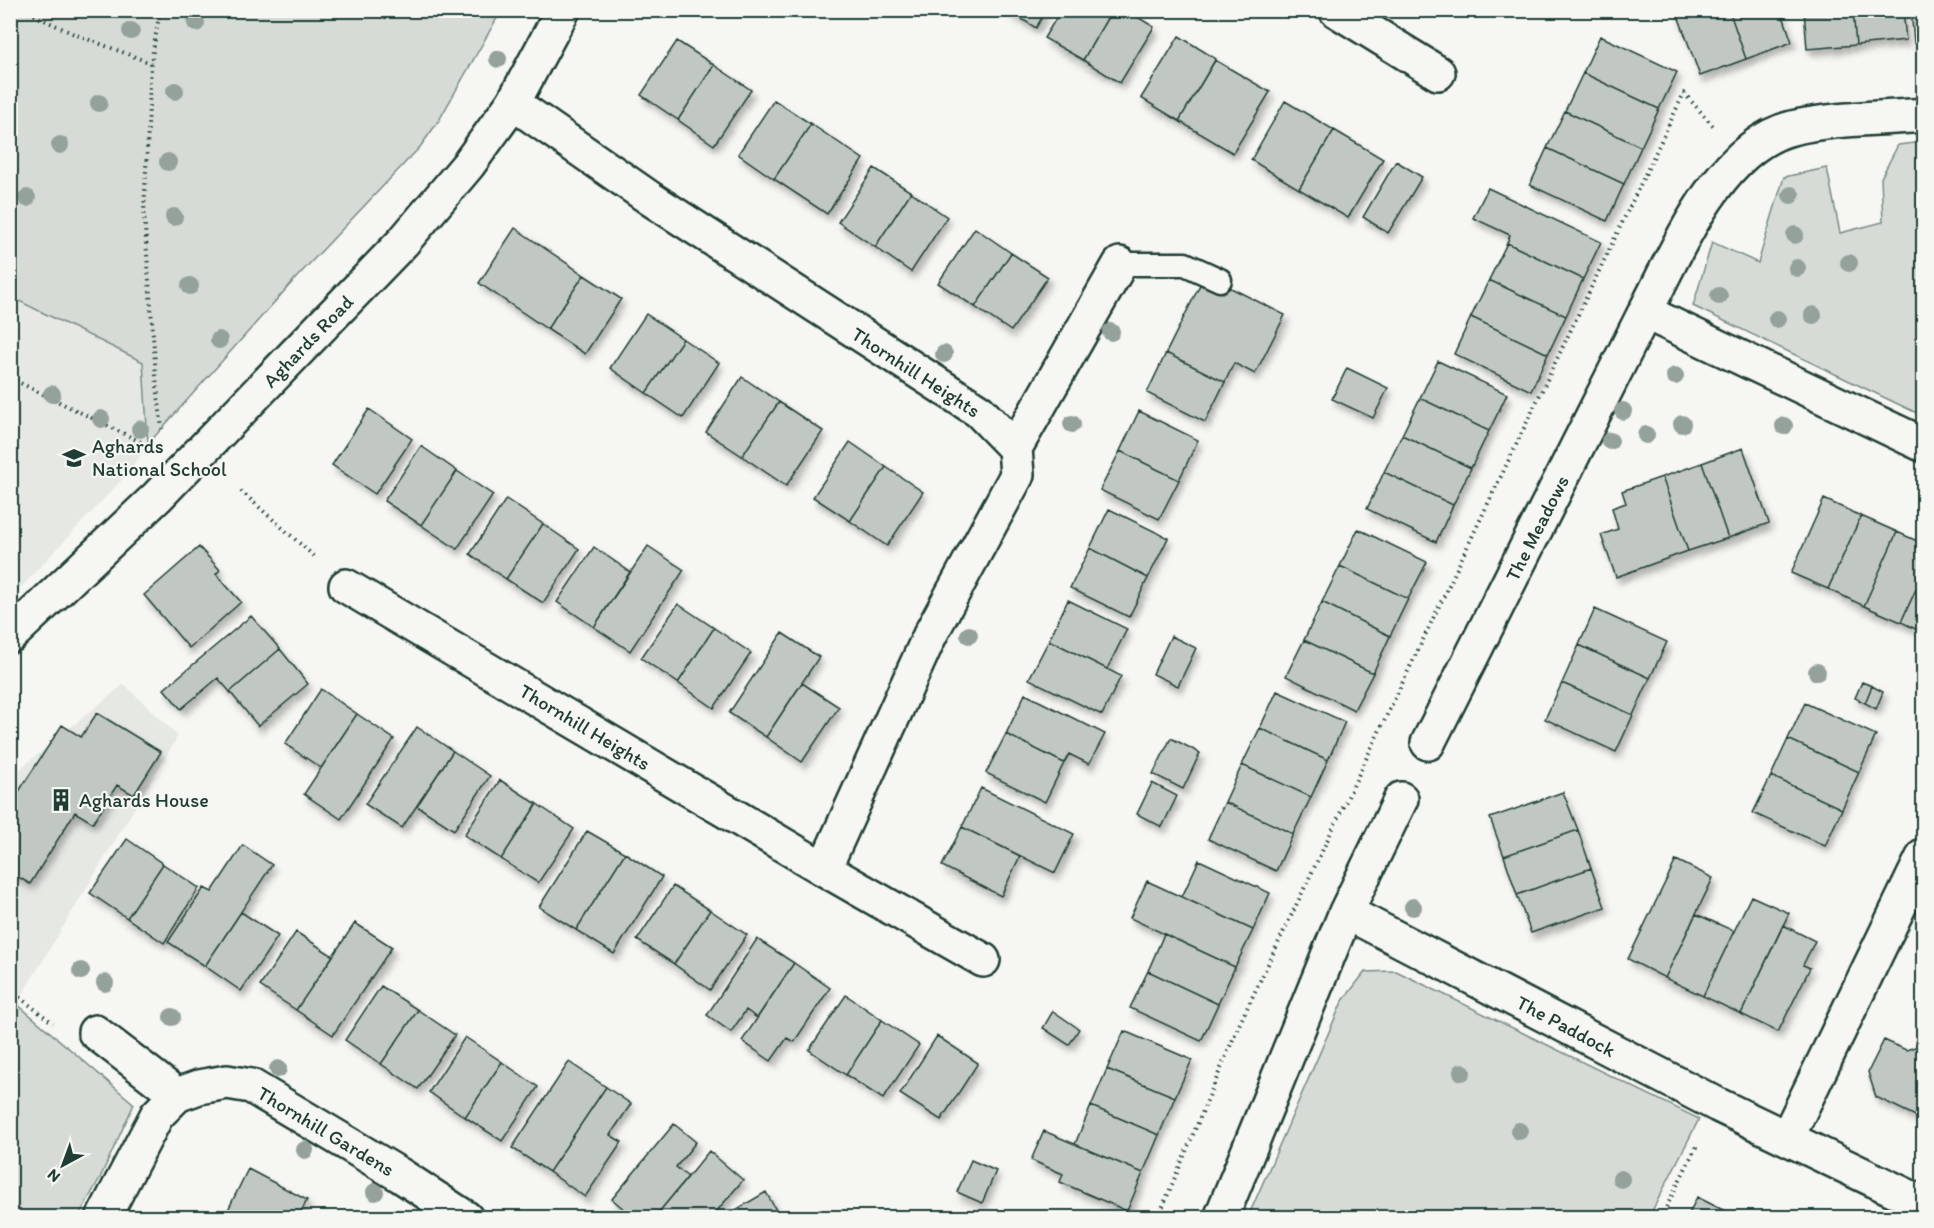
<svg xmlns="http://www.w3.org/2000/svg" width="1934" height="1228" font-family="Itim,sans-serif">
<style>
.built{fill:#e6e8e4}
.green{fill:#d6dbd6;stroke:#7a8c85;stroke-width:1.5}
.building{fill:#c1c8c3;stroke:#1f3d34;stroke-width:1.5;filter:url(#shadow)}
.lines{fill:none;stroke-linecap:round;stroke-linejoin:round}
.service-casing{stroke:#1f3d34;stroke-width:27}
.minor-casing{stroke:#1f3d34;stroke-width:38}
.tertiary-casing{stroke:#1f3d34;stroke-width:38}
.path{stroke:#1f3d34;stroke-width:4;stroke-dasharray:1.5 4.5;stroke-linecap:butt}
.service{stroke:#f6f6f2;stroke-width:22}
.minor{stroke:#f6f6f2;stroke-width:33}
.tertiary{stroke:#f6f6f2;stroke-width:33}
.tree{fill:#94a29b}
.labels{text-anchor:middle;stroke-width:4.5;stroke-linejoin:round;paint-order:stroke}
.street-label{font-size:20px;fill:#1f3d34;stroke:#f6f6f2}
.poi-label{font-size:20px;fill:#1f3d34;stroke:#f6f6f2;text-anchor:start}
</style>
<defs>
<filter id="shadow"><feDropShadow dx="3.5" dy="6" stdDeviation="3" flood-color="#0004"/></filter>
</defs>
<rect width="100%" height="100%" fill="#f6f6f2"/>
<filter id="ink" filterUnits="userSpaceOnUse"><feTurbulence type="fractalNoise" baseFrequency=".0167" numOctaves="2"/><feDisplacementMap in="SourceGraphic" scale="12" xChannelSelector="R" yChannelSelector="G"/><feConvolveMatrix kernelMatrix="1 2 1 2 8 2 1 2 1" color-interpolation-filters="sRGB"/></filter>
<g filter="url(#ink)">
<!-- built -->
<path class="built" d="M 10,297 L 143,362 L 148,444 L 129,472 L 11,598 Z
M 124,684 L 178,736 L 17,1003 L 10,998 L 10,777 Z"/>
<!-- green -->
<path class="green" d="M 10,11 L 11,10 L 501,11 L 438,122 L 420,147 L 296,278 L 148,444 L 143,362 L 11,297 Z
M 1923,142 L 1923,416 L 1693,306 L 1712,242 L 1758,263 L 1784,177 L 1827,168 L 1840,233 L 1883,222 L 1881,178 L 1898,145 Z
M 1396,971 L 1699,1119 L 1649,1217 L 1248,1217 L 1342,1002 L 1365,972 Z
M 10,998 L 134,1104 L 100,1178 L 78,1217 L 11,1217 Z"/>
<!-- building -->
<path class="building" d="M 1007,10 L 1046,10 L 1036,28 Z
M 1061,10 L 1112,10 L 1083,60 L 1044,38 Z
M 1112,10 L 1126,10 L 1154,27 L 1120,83 L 1083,60 Z
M 1676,10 L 1729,10 L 1746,59 L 1700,76 Z
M 1729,10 L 1781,10 L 1792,42 L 1746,59 Z
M 1804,10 L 1853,10 L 1856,45 L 1807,49 Z
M 1853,10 L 1903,10 L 1906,40 L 1856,45 Z
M 1911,10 L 1924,10 L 1924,42 L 1914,43 Z
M 1179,36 L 1216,59 L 1179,121 L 1141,98 Z
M 1600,36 L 1677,72 L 1659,109 L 1583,73 Z
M 677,41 L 714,65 L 678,120 L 641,95 Z
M 1215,60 L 1270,92 L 1233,153 L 1179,121 Z
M 714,65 L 751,90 L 714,145 L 678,120 Z
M 1583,73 L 1659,109 L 1641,147 L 1565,111 Z
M 774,100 L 811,124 L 774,179 L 738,154 Z
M 1285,101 L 1334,130 L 1299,189 L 1251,160 Z
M 1565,111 L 1641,147 L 1624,184 L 1547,148 Z
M 811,124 L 863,159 L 827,214 L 774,179 Z
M 1334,130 L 1383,159 L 1348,218 L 1299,189 Z
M 1547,148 L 1624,184 L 1607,221 L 1530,185 Z
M 1396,161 L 1422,177 L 1388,233 L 1363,217 Z
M 874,168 L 911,192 L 875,247 L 838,222 Z
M 1488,188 L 1601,242 L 1583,279 L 1507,243 L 1510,235 L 1473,218 Z
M 911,192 L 947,217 L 911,272 L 875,247 Z
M 515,228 L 584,275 L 547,329 L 479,283 Z
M 975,228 L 1011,253 L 975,307 L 938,283 Z
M 1507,243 L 1583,279 L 1566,316 L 1489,280 Z
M 1011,253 L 1048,277 L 1011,331 L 975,307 Z
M 584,275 L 621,299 L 585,354 L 547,329 Z
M 1205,275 L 1285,315 L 1255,374 L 1234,363 L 1225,382 L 1166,353 Z
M 1489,280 L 1566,316 L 1548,354 L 1471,317 Z
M 646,314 L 683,339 L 646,393 L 610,368 Z
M 1471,317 L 1548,354 L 1531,391 L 1454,354 Z
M 683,339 L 719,363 L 683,418 L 646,393 Z
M 1166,353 L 1225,382 L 1205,422 L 1147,393 Z
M 1438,361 L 1507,394 L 1489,431 L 1420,398 Z
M 1347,368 L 1388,388 L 1373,418 L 1332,399 Z
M 742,377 L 779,402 L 742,456 L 706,432 Z
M 1420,398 L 1489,431 L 1471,468 L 1402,435 Z
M 779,402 L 823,431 L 786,486 L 742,456 Z
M 369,409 L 412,439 L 375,494 L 332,465 Z
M 1139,411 L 1198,440 L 1179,480 L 1120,451 Z
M 1402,435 L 1471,468 L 1453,505 L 1384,472 Z
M 850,442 L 886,467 L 850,521 L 813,497 Z
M 421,446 L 457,471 L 421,525 L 384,501 Z
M 1743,448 L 1769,523 L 1728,538 L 1702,463 Z
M 1120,451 L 1179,480 L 1159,519 L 1100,490 Z
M 1702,463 L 1728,538 L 1688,551 L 1662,477 Z
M 886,467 L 923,492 L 887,546 L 850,521 Z
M 457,471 L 493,495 L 457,549 L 421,525 Z
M 1384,472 L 1453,505 L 1436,542 L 1367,509 Z
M 1662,477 L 1688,551 L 1616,577 L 1601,535 L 1618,529 L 1612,508 L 1626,503 L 1622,491 Z
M 506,499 L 543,524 L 506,579 L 470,554 Z
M 1824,499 L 1861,516 L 1828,589 L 1791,573 Z
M 1109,509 L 1168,538 L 1148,578 L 1090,548 Z
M 1861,516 L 1897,532 L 1864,606 L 1828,589 Z
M 543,524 L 579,549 L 543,603 L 506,579 Z
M 1358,529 L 1427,562 L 1408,599 L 1340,566 Z
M 1897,532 L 1924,544 L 1924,572 L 1901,622 L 1864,606 Z
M 648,546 L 684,570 L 630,651 L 594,627 Z
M 199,547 L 220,570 L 216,574 L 241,602 L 189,648 L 144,595 Z
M 594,547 L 630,572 L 594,627 L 557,602 Z
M 1090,548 L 1148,578 L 1129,617 L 1070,588 Z
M 1340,566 L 1408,599 L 1390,636 L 1322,602 Z
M 1924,572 L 1924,633 L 1901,622 Z
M 1068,600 L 1127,629 L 1107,669 L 1049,640 Z
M 1322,602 L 1390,636 L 1373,673 L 1304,640 Z
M 678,604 L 714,628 L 678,683 L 641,658 Z
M 1595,609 L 1667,642 L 1650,678 L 1579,645 Z
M 251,616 L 280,649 L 230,692 L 218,678 L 181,709 L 164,689 Z
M 714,628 L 751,653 L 714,708 L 678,683 Z
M 782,633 L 819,657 L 766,737 L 729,713 Z
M 1171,636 L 1196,648 L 1178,686 L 1153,674 Z
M 1049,640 L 1121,676 L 1102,715 L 1029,679 Z
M 1304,640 L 1373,673 L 1354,710 L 1286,676 Z
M 1579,645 L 1650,678 L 1633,715 L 1562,683 Z
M 280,649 L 308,684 L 258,726 L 230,692 Z
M 1862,682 L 1872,686 L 1865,703 L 1855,698 Z
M 802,683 L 839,707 L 802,762 L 766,737 Z
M 1562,683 L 1633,715 L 1616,752 L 1545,719 Z
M 1872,686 L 1883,692 L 1876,709 L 1865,703 Z
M 321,689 L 357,714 L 321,768 L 285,744 Z
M 1277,691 L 1345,722 L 1328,760 L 1260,728 Z
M 1025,694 L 1105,734 L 1089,764 L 1069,754 L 1064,763 L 1006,734 Z
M 1805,703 L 1876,735 L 1859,772 L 1788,739 Z
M 97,713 L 161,752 L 134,795 L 117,785 L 93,823 L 75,812 L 30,884 L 10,872 L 10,805 L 62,725 L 81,737 Z
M 357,714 L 394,739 L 341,819 L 304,794 Z
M 417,727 L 453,751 L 402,828 L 365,804 Z
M 1260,728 L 1328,760 L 1311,797 L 1242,765 Z
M 1006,734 L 1064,763 L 1045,802 L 986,773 Z
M 1171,738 L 1200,753 L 1183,789 L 1153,774 Z
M 1788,739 L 1859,772 L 1842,809 L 1771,776 Z
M 453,751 L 490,776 L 454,830 L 417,806 Z
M 1242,765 L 1311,797 L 1293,834 L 1225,802 Z
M 1771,776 L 1842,809 L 1825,846 L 1753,813 Z
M 500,780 L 537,804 L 501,859 L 464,835 Z
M 1152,783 L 1177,796 L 1162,827 L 1137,814 Z
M 981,788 L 1074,834 L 1055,873 L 962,827 Z
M 1563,792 L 1578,830 L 1504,856 L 1490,818 Z
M 1225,802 L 1293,834 L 1276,871 L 1208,839 Z
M 537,804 L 574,829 L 538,883 L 501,859 Z
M 962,827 L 1020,856 L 1001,896 L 942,866 Z
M 1578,830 L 1591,868 L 1517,895 L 1504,856 Z
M 587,831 L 625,853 L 576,930 L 539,907 Z
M 127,839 L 163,864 L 127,918 L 90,893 Z
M 243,845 L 272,865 L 205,966 L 168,942 L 204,888 L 212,892 Z
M 625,853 L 662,877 L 614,954 L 576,930 Z
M 1199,860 L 1270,893 L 1253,930 L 1182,897 Z
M 1676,860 L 1713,878 L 1665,978 L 1628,959 Z
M 163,864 L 199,888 L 164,943 L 127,918 Z
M 1591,868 L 1605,907 L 1531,933 L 1517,895 Z
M 1147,881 L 1253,930 L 1235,967 L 1130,918 Z
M 673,886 L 710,910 L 674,964 L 637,940 Z
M 1751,896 L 1789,913 L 1741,1014 L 1703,996 Z
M 710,910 L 747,935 L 710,990 L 674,964 Z
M 241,912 L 278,936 L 241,991 L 205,966 Z
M 1696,914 L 1734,931 L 1703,996 L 1665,978 Z
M 355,923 L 392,947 L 333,1035 L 296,1010 Z
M 1783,925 L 1815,941 L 1803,965 L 1810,968 L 1778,1032 L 1741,1014 Z
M 296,932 L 333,956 L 296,1010 L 260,986 Z
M 1164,934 L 1235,967 L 1218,1004 L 1148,971 Z
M 757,939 L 794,963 L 757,1018 L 746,1010 L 731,1032 L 707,1015 Z
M 794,963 L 830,988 L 794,1042 L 787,1038 L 771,1061 L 742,1041 Z
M 1148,971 L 1218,1004 L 1201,1041 L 1130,1008 Z
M 381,986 L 418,1010 L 381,1064 L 345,1040 Z
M 846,995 L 882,1020 L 846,1075 L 809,1050 Z
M 418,1010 L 455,1035 L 418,1089 L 381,1064 Z
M 1053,1011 L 1079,1029 L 1069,1045 L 1043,1028 Z
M 882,1020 L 919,1045 L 883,1099 L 846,1075 Z
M 1124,1031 L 1192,1060 L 1175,1097 L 1107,1069 Z
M 937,1036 L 978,1063 L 941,1120 L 900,1094 Z
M 465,1037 L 502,1062 L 465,1117 L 429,1092 Z
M 1884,1040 L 1906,1050 L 1924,1044 L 1924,1120 L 1876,1097 L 1868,1072 Z
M 502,1062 L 538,1087 L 502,1141 L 465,1117 Z
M 569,1062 L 606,1087 L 549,1172 L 512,1148 Z
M 1107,1069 L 1175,1097 L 1159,1135 L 1091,1106 Z
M 606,1087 L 631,1104 L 610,1135 L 622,1142 L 585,1197 L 549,1172 Z
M 1091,1106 L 1159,1135 L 1143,1173 L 1075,1144 Z
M 674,1124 L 696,1142 L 676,1167 L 688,1177 L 654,1218 L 634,1218 L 612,1199 Z
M 1044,1131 L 1143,1173 L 1127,1211 L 1060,1182 L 1063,1174 L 1031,1160 Z
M 709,1151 L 743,1180 L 711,1218 L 654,1218 Z
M 971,1160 L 996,1171 L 982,1203 L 957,1192 Z
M 248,1169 L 307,1200 L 298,1218 L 238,1218 L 227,1212 Z
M 766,1192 L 777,1212 L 768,1218 L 722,1218 Z
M 1697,1197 L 1739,1218 L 1687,1218 Z"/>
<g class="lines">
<!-- service casing -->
<g class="service-casing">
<path id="service" d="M 1120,264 L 1185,264 L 1220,280"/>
</g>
<!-- minor casing -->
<g class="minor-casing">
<path id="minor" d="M 1336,10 L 1438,73
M 513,103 L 651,199 L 979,411 L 1015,448 L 1017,475 L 930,635 L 824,869 L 983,960
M 1645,312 C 1677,251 1719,146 1792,128 C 1834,118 1880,119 1924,115
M 1015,448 L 1120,264
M 346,586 L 824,869
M 1428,743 L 1645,312 L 1924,445
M 1401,799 L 1346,912 L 1718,1105 L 1924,1204
M 95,1032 L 177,1095
M 1787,1138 L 1924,855
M 103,1218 L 157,1115 L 177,1095 L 199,1087 L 227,1082 L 251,1086 L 400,1175 L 466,1218
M 1221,1218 L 1346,912"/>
</g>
<!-- tertiary casing -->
<g class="tertiary-casing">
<path id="tertiary" d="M 10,636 L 157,497 L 403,242 L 468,165 L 513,103 L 563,10"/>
</g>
<!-- path -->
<path class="path" d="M 23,10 L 74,34 L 151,63
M 160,10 L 151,63 L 144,213 L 156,376 L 162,429
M 10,378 L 147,445
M 241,491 L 315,557
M 10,990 L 53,1023
M 1158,1218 L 1239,1025 L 1684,93 L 1714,127
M 1661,1218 L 1698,1143"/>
<!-- service -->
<use href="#service" class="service"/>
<!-- minor -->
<use href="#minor" class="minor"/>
<!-- tertiary -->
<use href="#tertiary" class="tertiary"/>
</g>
<!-- trees -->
<g class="tree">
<circle cx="196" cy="23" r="9"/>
<circle cx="131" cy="31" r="9"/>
<circle cx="498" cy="59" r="9"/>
<circle cx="175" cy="91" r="9"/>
<circle cx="99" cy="103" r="9"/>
<circle cx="60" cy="145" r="9"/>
<circle cx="168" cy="162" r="9"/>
<circle cx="1791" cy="195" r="9"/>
<circle cx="27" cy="198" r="9"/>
<circle cx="174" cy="217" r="9"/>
<circle cx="1795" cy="235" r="9"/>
<circle cx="1849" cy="263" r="9"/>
<circle cx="1797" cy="268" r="9"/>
<circle cx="190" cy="286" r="9"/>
<circle cx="1719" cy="296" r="9"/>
<circle cx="1813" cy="315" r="9"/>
<circle cx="1777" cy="319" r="9"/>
<circle cx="1111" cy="332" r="9"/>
<circle cx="219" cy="340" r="9"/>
<circle cx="944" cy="354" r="9"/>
<circle cx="1675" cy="376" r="9"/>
<circle cx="52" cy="394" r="9"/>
<circle cx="1623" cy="411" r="9"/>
<circle cx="101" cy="419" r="9"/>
<circle cx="1072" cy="424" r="9"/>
<circle cx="1682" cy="424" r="9"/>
<circle cx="1784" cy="426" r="9"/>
<circle cx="140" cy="429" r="9"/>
<circle cx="1646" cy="435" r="9"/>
<circle cx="1610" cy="441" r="9"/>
<circle cx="969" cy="635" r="9"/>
<circle cx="1817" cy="672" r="9"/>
<circle cx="1413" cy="907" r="9"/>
<circle cx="81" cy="971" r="9"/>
<circle cx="105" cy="983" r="9"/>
<circle cx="172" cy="1017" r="9"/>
<circle cx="278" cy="1069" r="9"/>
<circle cx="1462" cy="1072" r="9"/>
<circle cx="1519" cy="1131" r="9"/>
<circle cx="305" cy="1150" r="9"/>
<circle cx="1621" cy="1179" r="9"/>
<circle cx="375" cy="1192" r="9"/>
</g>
</g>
<!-- icons -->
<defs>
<g id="school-bare" transform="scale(1.8)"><path d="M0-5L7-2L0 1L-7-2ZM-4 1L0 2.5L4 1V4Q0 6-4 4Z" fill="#1f3d34" stroke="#f6f6f2" stroke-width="2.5" paint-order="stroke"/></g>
<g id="building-bare" transform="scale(1.8)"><path d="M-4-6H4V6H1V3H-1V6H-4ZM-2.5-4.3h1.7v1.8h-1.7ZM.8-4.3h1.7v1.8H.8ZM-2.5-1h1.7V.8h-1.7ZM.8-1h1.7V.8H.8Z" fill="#1f3d34" stroke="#f6f6f2" stroke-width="2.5" paint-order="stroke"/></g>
</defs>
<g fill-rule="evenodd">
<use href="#school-bare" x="74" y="458"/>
<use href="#building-bare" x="61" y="800"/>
</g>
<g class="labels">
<!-- street labels -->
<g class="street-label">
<text transform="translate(308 341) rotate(-46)" y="7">Aghards Road</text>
<text transform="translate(916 372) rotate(33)" y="7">Thornhill Heights</text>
<text transform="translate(1537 528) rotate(-63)" y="7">The Meadows</text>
<text transform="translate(585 727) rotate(31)" y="7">Thornhill Heights</text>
<text transform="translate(1566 1026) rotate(28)" y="7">The Paddock</text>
<text transform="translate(326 1131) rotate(31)" y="7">Thornhill Gardens</text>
</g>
<!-- poi labels -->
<g class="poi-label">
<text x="92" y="453">Aghards<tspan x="92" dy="23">National School</tspan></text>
<text x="79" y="807">Aghards House</text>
</g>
</g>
<!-- margin -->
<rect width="1934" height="1228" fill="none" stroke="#f6f6f2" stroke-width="36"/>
<rect x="18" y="18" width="1898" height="1192" fill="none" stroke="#1f3d34" stroke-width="2" filter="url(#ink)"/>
<!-- north arrow -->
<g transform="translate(63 1165) rotate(221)" stroke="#f6f6f2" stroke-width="4.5" paint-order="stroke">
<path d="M0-4.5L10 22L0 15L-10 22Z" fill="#1f3d34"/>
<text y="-9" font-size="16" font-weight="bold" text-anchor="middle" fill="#1f3d34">N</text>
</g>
</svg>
